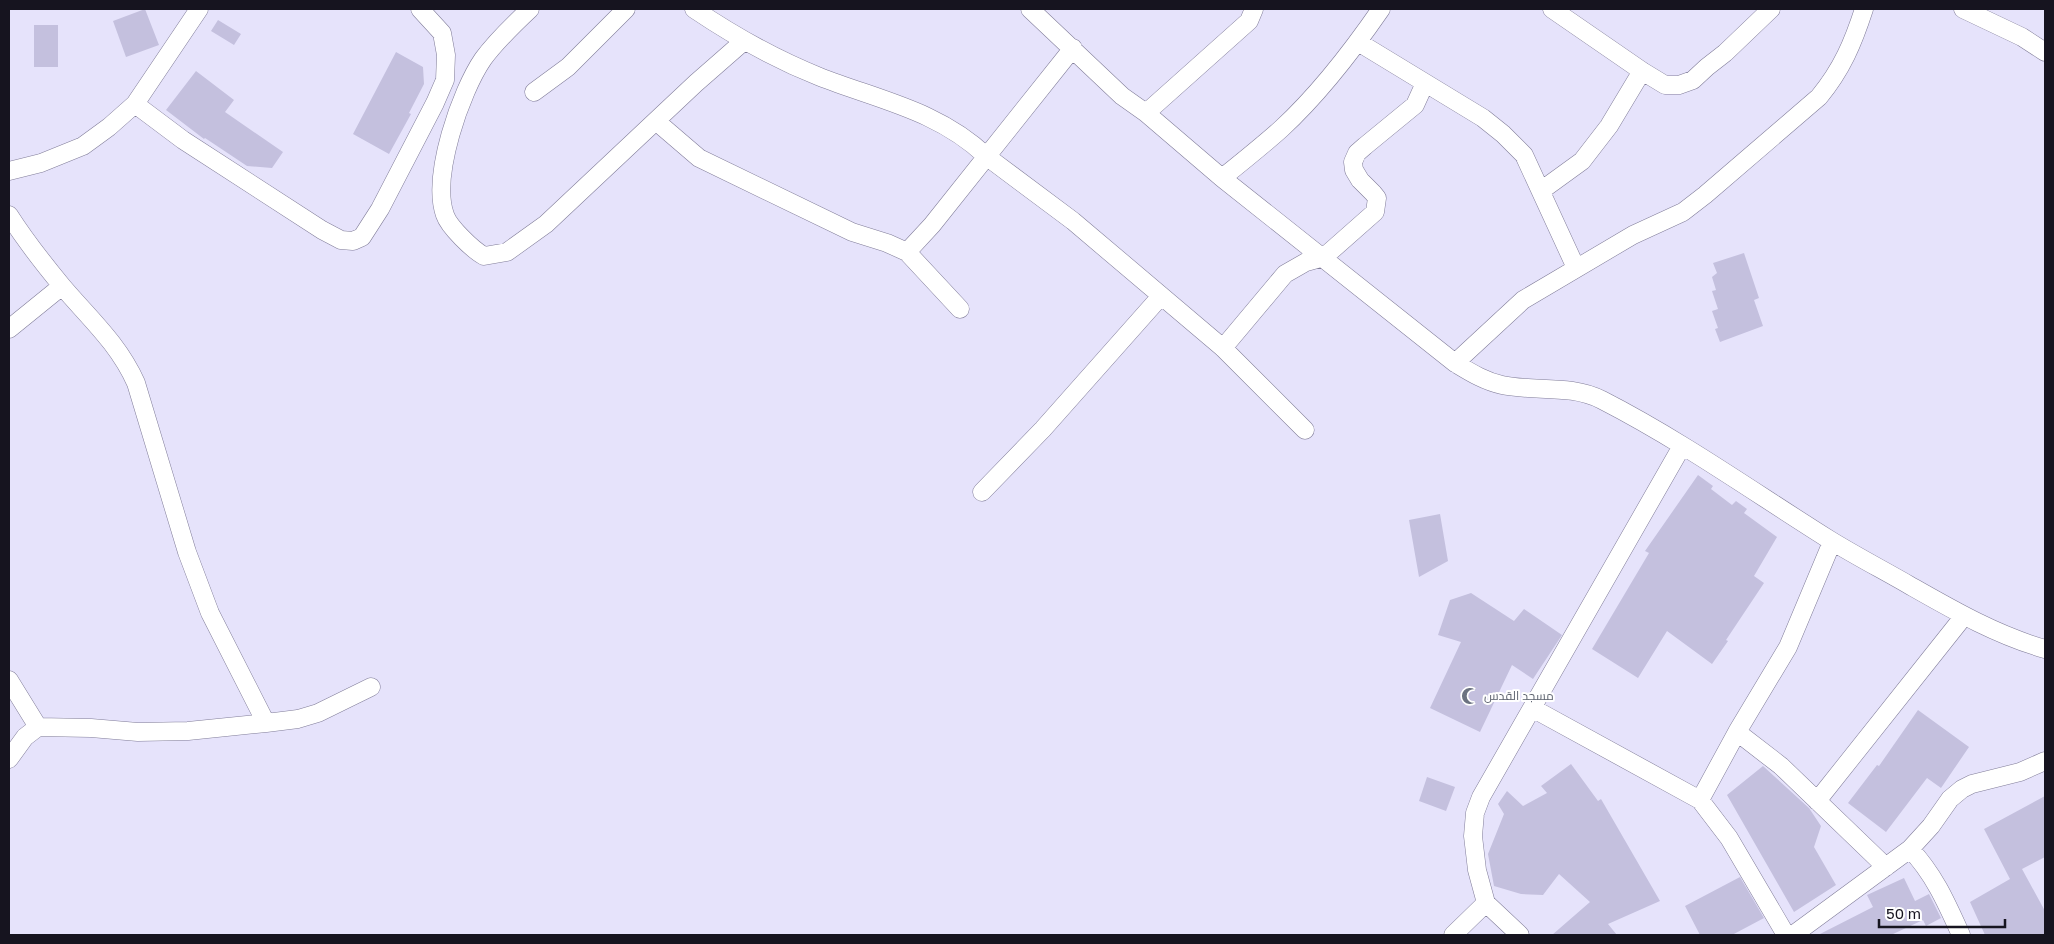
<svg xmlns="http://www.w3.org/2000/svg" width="2054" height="944" font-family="'Golos Text',Cairo,sans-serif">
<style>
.building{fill:#c4c0de}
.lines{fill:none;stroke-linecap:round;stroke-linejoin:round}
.street-casing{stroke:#817d99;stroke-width:19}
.street{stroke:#fff;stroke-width:18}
.labels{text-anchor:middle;stroke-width:4;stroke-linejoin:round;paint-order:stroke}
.worship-label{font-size:12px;fill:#5b616d;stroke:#fff;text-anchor:start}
</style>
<rect width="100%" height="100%" fill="#e6e3fb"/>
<!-- building -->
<path class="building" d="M 145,9 L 159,45 L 126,57 L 113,21 Z
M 218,20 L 241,34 L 234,45 L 211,31 Z
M 34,25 L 58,25 L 58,67 L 34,67 Z
M 396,52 L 423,67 L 424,84 L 409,113 L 411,114 L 389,154 L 353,134 Z
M 196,71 L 234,100 L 225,112 L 283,152 L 272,168 L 247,166 L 205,138 L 204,139 L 166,110 Z
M 1744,253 L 1759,298 L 1754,300 L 1763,326 L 1720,342 L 1715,329 L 1718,328 L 1712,311 L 1718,309 L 1712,291 L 1716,290 L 1712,277 L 1717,273 L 1713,263 Z
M 1698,475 L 1713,486 L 1711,489 L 1732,505 L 1736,501 L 1747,509 L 1744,513 L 1777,537 L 1754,576 L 1764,583 L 1726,640 L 1728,641 L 1712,664 L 1667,631 L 1638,678 L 1592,649 L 1649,553 L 1645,551 Z
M 1440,514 L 1448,561 L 1419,577 L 1409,520 Z
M 1471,593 L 1514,621 L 1524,609 L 1562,635 L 1533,679 L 1512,665 L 1480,732 L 1430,708 L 1461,642 L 1438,635 L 1450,600 Z
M 1918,710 L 1969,747 L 1941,788 L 1927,778 L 1886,832 L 1848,803 L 1877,765 L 1879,766 Z
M 1571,764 L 1598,801 L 1601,799 L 1660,901 L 1608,924 L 1617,935 L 1552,935 L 1590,902 L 1559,874 L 1543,895 L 1521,894 L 1494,886 L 1488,854 L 1504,814 L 1498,804 L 1507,791 L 1523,806 L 1547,793 L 1541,786 Z
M 1763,766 L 1809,808 L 1821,826 L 1814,847 L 1836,885 L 1794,912 L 1727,795 Z
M 1427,777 L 1455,787 L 1446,811 L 1419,801 Z
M 2045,796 L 2045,857 L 2022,869 L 2045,911 L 2045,935 L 1985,935 L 1970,902 L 2010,879 L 1984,829 Z
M 1740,877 L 1764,918 L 1732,935 L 1700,935 L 1685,906 Z
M 1904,878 L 1915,901 L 1929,894 L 1941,918 L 1926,926 L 1923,920 L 1891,935 L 1818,935 L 1873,907 L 1867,895 Z"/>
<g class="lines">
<!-- street casing -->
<g class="street-casing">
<path id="street" d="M 530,9 C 514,24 497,40 483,59 C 461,91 431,176 445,215 C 449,227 473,250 484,256 L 507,252 L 546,224 L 696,83 L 744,41
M 694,9 C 734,36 775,59 820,77 C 879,100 939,111 986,156 L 1073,221 L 1223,348 L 1305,430
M 1030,9 L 1122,96 L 1146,113 L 1222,178 L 1455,363 C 1470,372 1484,381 1502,385 C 1535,392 1571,384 1602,400 C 1682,441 1755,493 1830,540 C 1856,556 1883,570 1909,585 C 1953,610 1996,635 2045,649
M 1552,9 L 1642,71 L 1665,85 L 1679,85 L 1693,80 L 1707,67 L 1725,53 L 1771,9
M 1963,9 L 2022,37 L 2045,52
M 1358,42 L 1483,118 L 1503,134 L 1524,155 L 1576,268
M 534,92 L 568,67 L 626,9
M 135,104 L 183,140 L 322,230 L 341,240 L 353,241 L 362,237 L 380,209 L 435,103 L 445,80 L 446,55 L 442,33 L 420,9
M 1146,113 L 1249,21 L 1254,9
M 657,122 L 699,158 L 852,232 L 887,243 L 907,252 L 960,309
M 9,171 L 41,163 L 83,146 L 109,127 L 135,104 L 199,9
M 1222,178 C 1242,162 1262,146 1281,129 C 1319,94 1352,51 1381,9
M 1542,190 L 1582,161 L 1609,126 L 1642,71
M 9,215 C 25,240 43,263 62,286 C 89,318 118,343 136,383 L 187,552 L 210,613 L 266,723
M 907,252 L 932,225 L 1073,48
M 9,329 L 62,286
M 1223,348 L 1285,274 L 1306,262 L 1324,257 L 1375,212 L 1377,198 L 1373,193 L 1360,180 L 1354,170 L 1353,162 L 1357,153 L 1365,146 L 1415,105 L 1425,83
M 1455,363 L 1523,300 L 1633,235 L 1683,212 L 1705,195 L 1819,97 C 1842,69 1853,43 1864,9
M 982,492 L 1043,429 L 1161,296
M 9,680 L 38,727
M 1532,708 L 1700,800 L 1729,838 L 1786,935
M 1737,732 L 1781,766 L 1886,867
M 9,759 L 25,737 L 38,727 L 91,728 L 138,732 L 188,731 L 266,723 L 298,719 L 318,713 L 371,687
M 1700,800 L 1737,732 L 1788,647 L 1832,542
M 1817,801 L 1964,616
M 1910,849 C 1934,874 1947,904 1961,935
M 1453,935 L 1486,903
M 1520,935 L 1486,903 L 1477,870 L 1473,836 L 1475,813 L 1481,797 L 1682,446
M 1793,935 L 1910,849 L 1931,826 L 1950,799 L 1962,789 L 1972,784 L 2020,772 L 2045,761"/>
</g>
<!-- street -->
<use href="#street" class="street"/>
</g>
<!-- icons -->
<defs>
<g id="mosque-bare" transform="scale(1.35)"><path d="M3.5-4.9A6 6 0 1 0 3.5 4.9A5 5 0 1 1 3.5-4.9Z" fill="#6b7280" stroke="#fff" stroke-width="2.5" paint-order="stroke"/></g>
</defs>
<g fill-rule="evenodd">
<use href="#mosque-bare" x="1470" y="696"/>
</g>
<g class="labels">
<!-- worship labels -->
<g class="worship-label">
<text x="1484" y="700">مسجد القدس</text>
</g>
</g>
<!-- border -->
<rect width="2054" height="944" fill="none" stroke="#16141f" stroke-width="20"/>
<!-- scale -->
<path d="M1879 919v8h126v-8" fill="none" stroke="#16141f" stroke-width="2.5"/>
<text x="1886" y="919" font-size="15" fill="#16141f" stroke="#ffffff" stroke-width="4" paint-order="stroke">50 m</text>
</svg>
